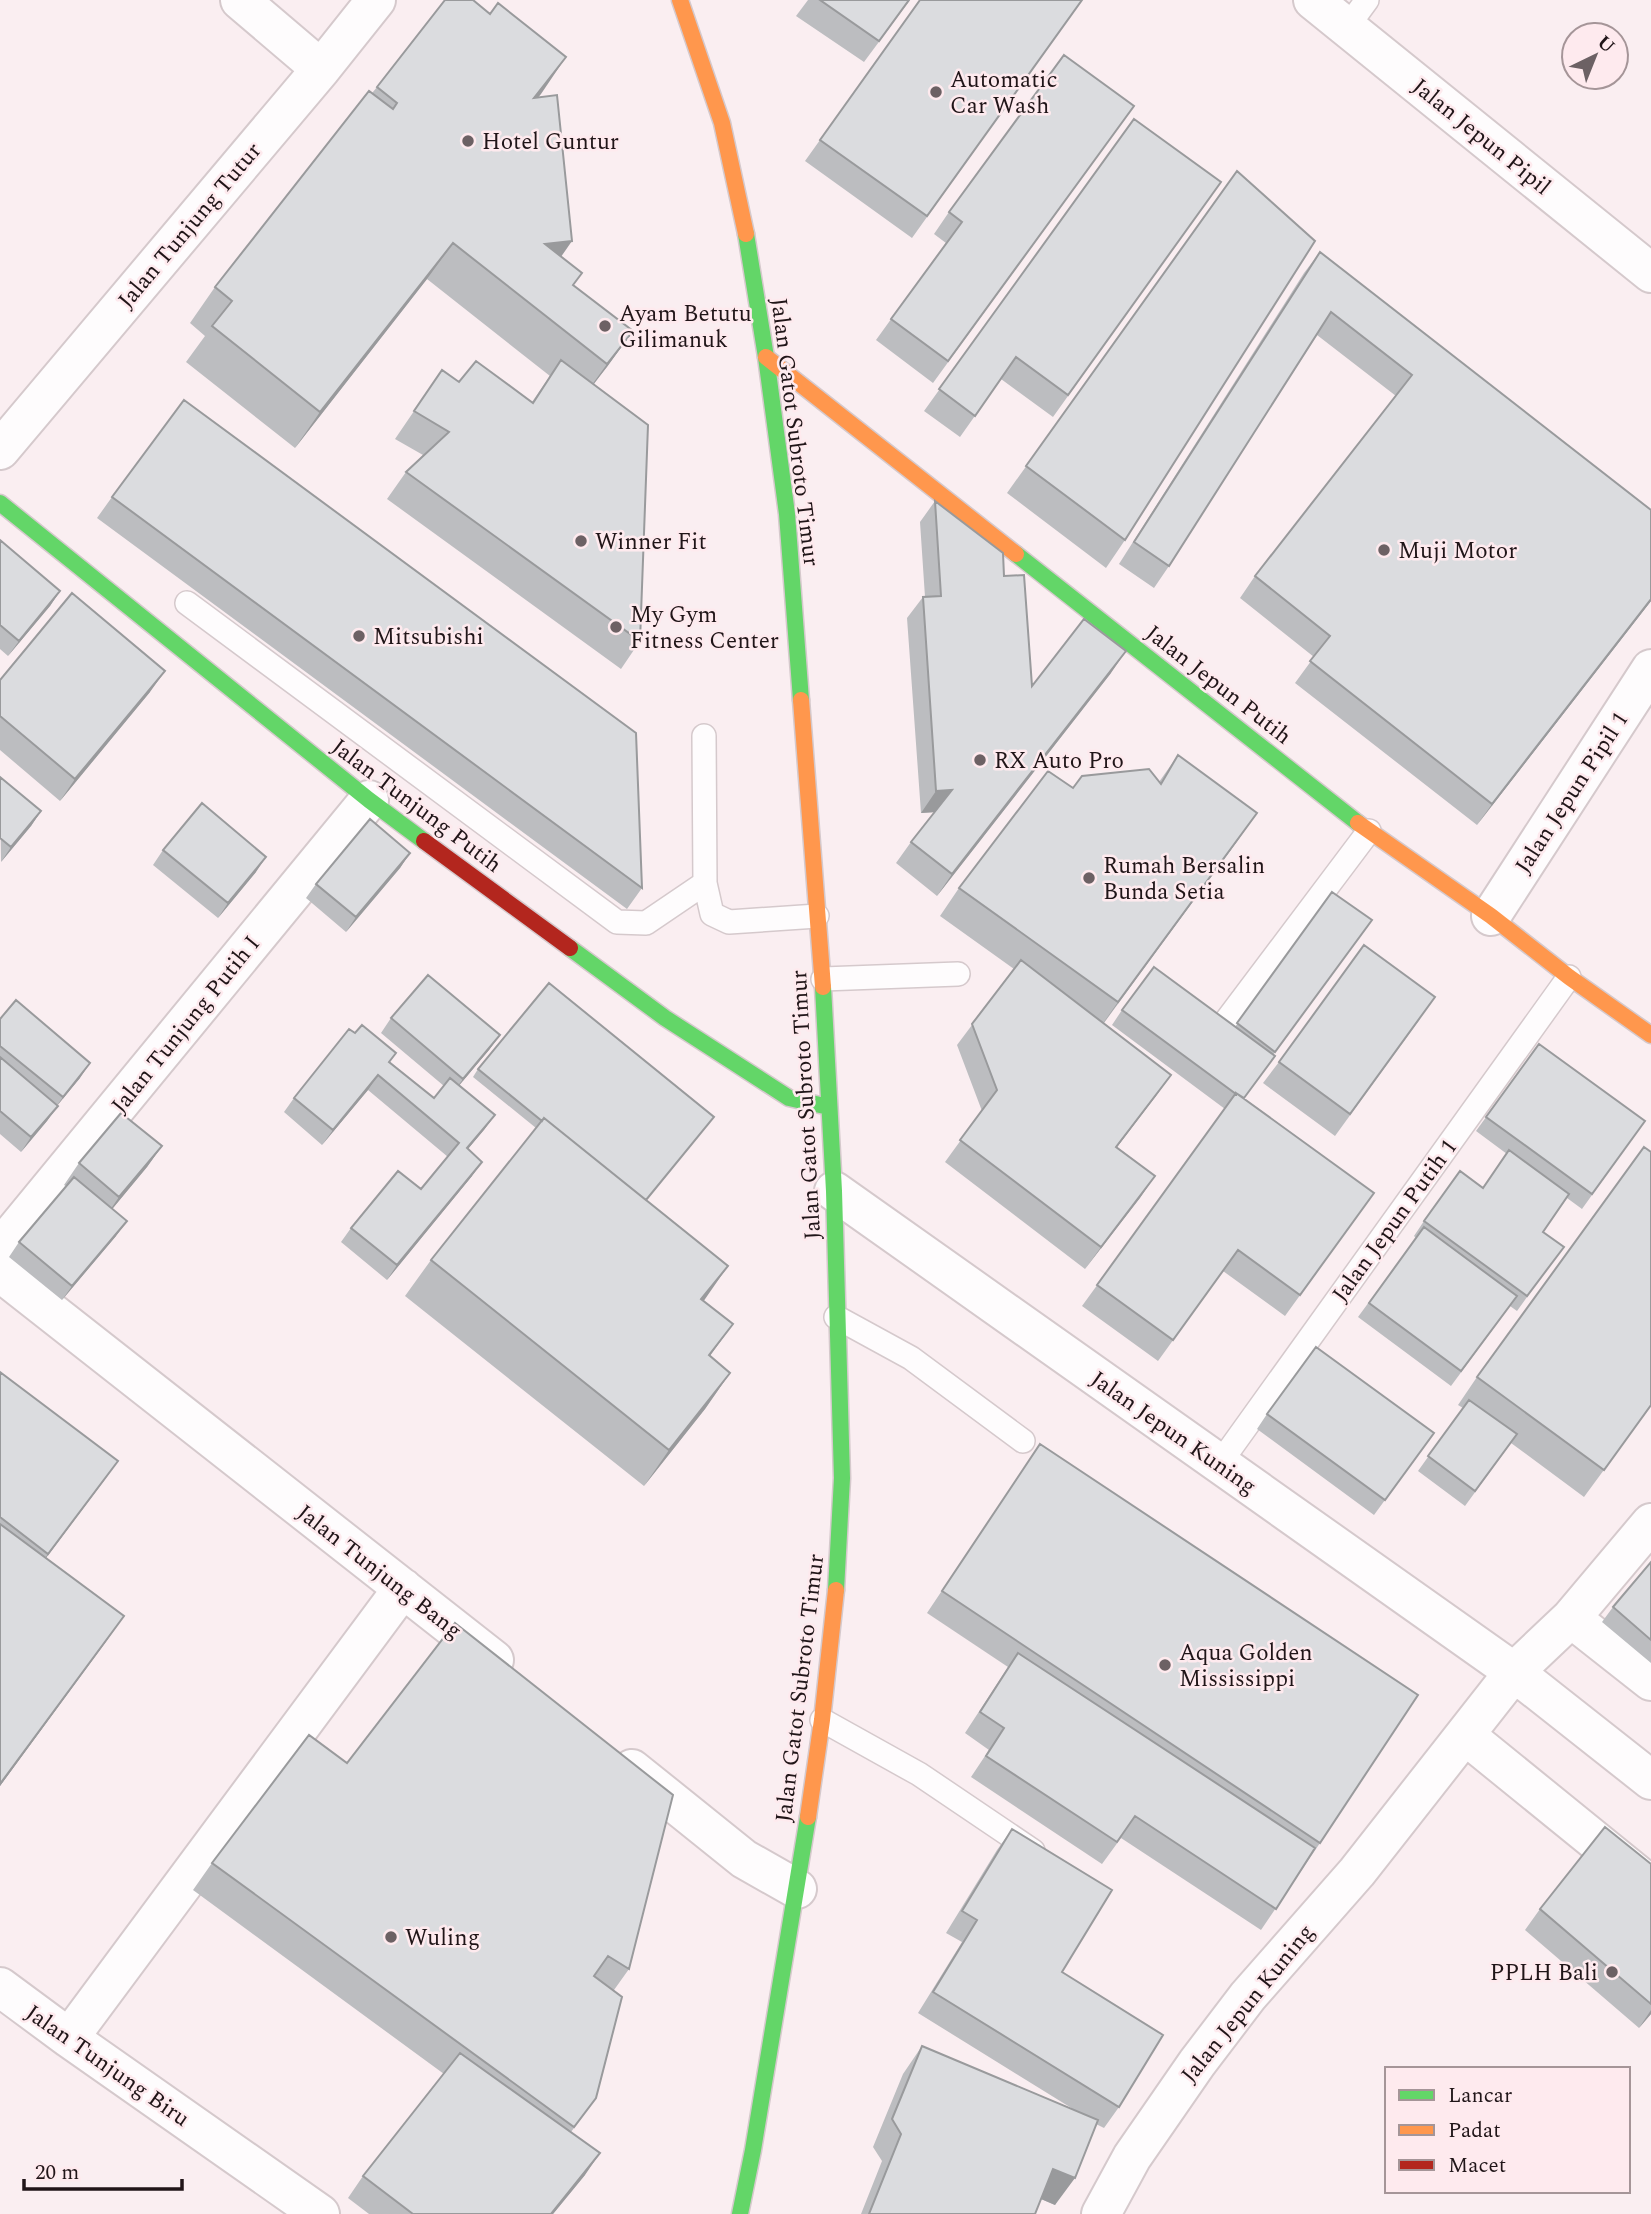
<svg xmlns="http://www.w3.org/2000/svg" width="1651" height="2214" font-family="Spectral,serif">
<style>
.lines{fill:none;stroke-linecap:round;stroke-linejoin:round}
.lane-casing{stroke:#d5c9cc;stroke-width:26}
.street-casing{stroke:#d5c9cc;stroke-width:42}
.fast-casing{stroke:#d5c9cc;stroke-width:19}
.slow-casing{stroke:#d5c9cc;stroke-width:19}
.jam-casing{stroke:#d5c9cc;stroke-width:19}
.lane{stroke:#fefcfd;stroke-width:23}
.street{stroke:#fefcfd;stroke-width:38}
.fast{stroke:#63d668;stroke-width:16}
.slow{stroke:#ff974d;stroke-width:16}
.jam{stroke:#b3261e;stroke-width:16}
.wall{fill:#bcbdc0}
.shaded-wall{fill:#999a9c}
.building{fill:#dbdcdf;stroke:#999a9c;stroke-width:2}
.poi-dot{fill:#6c6164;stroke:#feeaee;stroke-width:2.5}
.labels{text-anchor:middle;stroke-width:5;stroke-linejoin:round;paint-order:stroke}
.poi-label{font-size:23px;fill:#201518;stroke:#feeaee;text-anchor:start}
.street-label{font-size:23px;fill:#201518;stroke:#feeaee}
</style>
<rect width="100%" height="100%" fill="#faeef1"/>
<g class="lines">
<!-- lane casing -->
<g class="lane-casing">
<path id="lane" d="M 1348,26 L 1367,0
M 187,603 L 617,922 L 646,923 L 705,883
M 704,736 L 705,883 L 712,914 L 729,922 L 817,916
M 823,979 L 958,974
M 1220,1029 L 1369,831
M 836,1317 L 911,1358 L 1023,1441
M 1220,1463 L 1569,977
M 822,1720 L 919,1774 L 1033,1851"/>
</g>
<!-- street casing -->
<g class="street-casing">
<path id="street" d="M 240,0 L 321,69
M 1313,0 L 1651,273
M 0,450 L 321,69 L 376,0
M 1491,916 L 1651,669
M 834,1191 L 1514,1672 L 1651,1780
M 0,1249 L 369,800
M 0,1272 L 494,1660
M 1571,1618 L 1651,1681
M 1465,1735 L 1651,1886
M 632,1769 L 744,1859 L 797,1889
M 0,1987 L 69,2038 L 320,2214
M 69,2038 L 403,1588
M 1101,2214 L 1132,2157 L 1197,2063 L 1248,1996 L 1357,1872 L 1514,1672 L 1571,1618 L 1651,1523"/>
</g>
<!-- fast casing -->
<g class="fast-casing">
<path id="fast" d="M 746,234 L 766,357 L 787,514 L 801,700
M 0,503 L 369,800 L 424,841
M 1016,554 L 1358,823
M 570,948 L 665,1018 L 789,1098 L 829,1107
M 823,987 L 834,1191 L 842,1478 L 836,1590
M 740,2214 L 753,2150 L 808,1817"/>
</g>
<!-- slow casing -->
<g class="slow-casing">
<path id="slow" d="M 680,0 L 722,123 L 746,234
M 766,357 L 1016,554
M 801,700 L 823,987
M 1358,823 L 1491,916 L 1569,977 L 1651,1035
M 808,1817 L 822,1720 L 836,1590"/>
</g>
<!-- jam casing -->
<g class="jam-casing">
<path id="jam" d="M 424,841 L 570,948"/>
</g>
<!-- lane -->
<use href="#lane" class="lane"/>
<!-- street -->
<use href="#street" class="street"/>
<!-- fast -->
<use href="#fast" class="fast"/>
<!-- slow -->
<use href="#slow" class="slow"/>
<!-- jam -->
<use href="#jam" class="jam"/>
</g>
<!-- wall -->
<path class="wall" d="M 808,0 L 910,0 L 864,62 L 796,16 Z
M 920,0 L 1082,0 L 912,238 L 805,161 Z
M 377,87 L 538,98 L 561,257 L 573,285 L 633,331 L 594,384 L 640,641 L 621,669 L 387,499 L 406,472 L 423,455 L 395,439 L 442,370 L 459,382 L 532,402 L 550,376 L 427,279 L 295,448 L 186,362 L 205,336 L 190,323 L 215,287 Z
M 1134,106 L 933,383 L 876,340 L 946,243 L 934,234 L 949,212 Z
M 1134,119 L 1221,182 L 1053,417 L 1001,379 L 960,437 L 924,411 Z
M 1237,171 L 1125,540 L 1106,568 L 1007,493 Z
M 1320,252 L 1651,601 L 1477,825 L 1295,683 L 1314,657 L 1240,598 L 1255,576 L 1396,396 L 1317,335 L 1169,566 L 1154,588 L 1119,564 L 1304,273 Z
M 112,497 L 642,888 L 627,909 L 97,518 Z
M 935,501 L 1004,576 L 1032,686 L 1111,673 L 937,896 L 896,863 L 911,842 L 935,812 L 921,813 L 907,618 L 923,597 L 925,597 L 920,522 Z
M 0,540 L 60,591 L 50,606 L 8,656 L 0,649 Z
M 0,680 L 150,692 L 60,801 L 0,750 Z
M 1178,755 L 1238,840 L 1104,1023 L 1171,1075 L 1117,1147 L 1155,1176 L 1085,1269 L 945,1162 L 982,1111 L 957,1045 L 1014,969 L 940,916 L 959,888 L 1073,788 L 1159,782 Z
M 0,777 L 41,811 L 31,826 L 1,862 Z
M 163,850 L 256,872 L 218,918 L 153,865 Z
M 410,853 L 400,868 L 346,932 L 306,898 L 316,884 Z
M 1332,892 L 1372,920 L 1273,1055 L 1244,1098 L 1374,1193 L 1285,1316 L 1223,1271 L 1158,1361 L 1082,1306 L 1225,1109 L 1112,1025 L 1122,1010 L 1235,1027 Z
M 391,1018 L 500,1035 L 489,1050 L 459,1085 L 495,1115 L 468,1149 L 472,1176 L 387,1280 L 341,1242 L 351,1228 L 421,1189 L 448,1157 L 368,1090 L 322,1145 L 284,1112 L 294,1098 L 355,1033 L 396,1053 L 390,1062 L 434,1098 L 444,1086 L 381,1033 Z
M 0,1019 L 80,1078 L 57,1105 L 47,1121 L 21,1152 L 0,1134 Z
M 1420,1019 L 1335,1136 L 1263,1083 L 1279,1062 Z
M 1539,1044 L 1645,1121 L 1582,1209 L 1567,1198 L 1543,1232 L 1553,1261 L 1517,1311 L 1510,1306 L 1451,1386 L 1358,1317 L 1416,1238 L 1414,1236 L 1424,1221 L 1483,1188 L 1507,1154 L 1476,1131 Z
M 478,1069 L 708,1124 L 646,1200 L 704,1301 L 710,1356 L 730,1373 L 705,1409 L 644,1486 L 405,1296 L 431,1260 L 536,1128 L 473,1077 Z
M 162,1146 L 147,1167 L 112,1209 L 116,1236 L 62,1300 L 9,1257 L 19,1242 L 66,1186 L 64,1185 L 79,1163 Z
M 1651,1152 L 1651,1406 L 1584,1497 L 1511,1443 L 1465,1506 L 1418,1471 L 1463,1408 L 1458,1405 L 1477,1377 Z
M 0,1372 L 118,1461 L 46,1558 L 124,1616 L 0,1786 Z
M 1267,1414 L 1434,1433 L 1374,1515 L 1257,1429 Z
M 1040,1444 L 1320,1843 L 1261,1930 L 1121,1838 L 1102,1864 L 971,1777 L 989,1750 L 965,1733 L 1008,1667 L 927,1613 Z
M 1651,1562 L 1651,1663 L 1602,1622 L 1613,1607 Z
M 347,1763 L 629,1969 L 614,1990 L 596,2098 L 571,2132 L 585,2175 L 553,2214 L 369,2214 L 348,2198 L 363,2176 L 444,2074 L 193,1890 L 212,1863 Z
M 1012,1829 L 1062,1972 L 1119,2107 L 1104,2128 L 1096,2124 L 1055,2205 L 1041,2199 L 1035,2214 L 861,2214 L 882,2161 L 873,2147 L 903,2074 L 922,2046 L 1073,2109 L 918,2013 L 962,1942 L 946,1933 L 997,1850 Z
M 1651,1864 L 1651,2014 L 1639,2028 L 1525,1930 L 1540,1909 Z"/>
<!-- shaded-wall -->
<path class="shaded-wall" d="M 566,57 L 541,94 L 509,134 L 534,98 Z
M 572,241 L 547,277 L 545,244 Z
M 453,243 L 427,279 L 295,448 L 320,412 Z
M 633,331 L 607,367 L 581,400 L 607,364 Z
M 60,591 L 50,606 L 8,656 L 19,641 Z
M 1651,599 L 1651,601 L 1477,825 L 1492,804 Z
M 1126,651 L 1111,673 L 937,896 L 952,874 Z
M 165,671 L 150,692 L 60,801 L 75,779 Z
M 952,790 L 937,812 L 921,813 L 936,791 Z
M 41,811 L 31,826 L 1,862 L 11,847 Z
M 1257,813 L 1238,840 L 1099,1029 L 1118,1002 Z
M 410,853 L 400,868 L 346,932 L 356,917 Z
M 266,857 L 256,872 L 218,918 L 228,903 Z
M 500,1035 L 489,1050 L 452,1094 L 463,1079 Z
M 90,1063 L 80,1078 L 52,1112 L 63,1097 Z
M 378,1075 L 368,1090 L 322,1145 L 333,1130 Z
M 1171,1075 L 1156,1096 L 1101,1168 L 1116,1147 Z
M 58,1106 L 47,1121 L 21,1152 L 31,1137 Z
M 495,1115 L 484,1130 L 456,1163 L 467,1148 Z
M 714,1117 L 708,1124 L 637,1211 L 642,1203 Z
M 162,1146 L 147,1167 L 104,1219 L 119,1197 Z
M 482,1162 L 472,1176 L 387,1280 L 397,1265 Z
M 1155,1176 L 1140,1198 L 1085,1269 L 1101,1247 Z
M 127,1221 L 116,1236 L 62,1300 L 72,1286 Z
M 728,1266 L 703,1302 L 701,1299 Z
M 733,1324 L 707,1360 L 709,1355 Z
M 730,1373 L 705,1409 L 644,1486 L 669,1450 Z
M 118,1461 L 103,1482 L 33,1575 L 48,1554 Z
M 124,1616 L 105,1643 L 0,1786 L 0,1784 Z
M 1651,2010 L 1651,2014 L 1639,2028 Z
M 600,2153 L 585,2175 L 553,2214 L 551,2214 Z
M 1053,2169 L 1075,2178 L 1055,2205 L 1034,2196 Z"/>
<!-- building -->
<path class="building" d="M 445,0 L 473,0 L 490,14 L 498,3 L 566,57 L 534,98 L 557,95 L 572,241 L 545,244 L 582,273 L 573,285 L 633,331 L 607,364 L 453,243 L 320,412 L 212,326 L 232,301 L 215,287 L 369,91 L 393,109 L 397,103 L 377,87 Z
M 820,0 L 909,0 L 879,41 Z
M 920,0 L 1082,0 L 927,216 L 820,140 Z
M 1064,55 L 1134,106 L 948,361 L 891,319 L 962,222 L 949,212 Z
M 1134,119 L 1221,182 L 1068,395 L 1016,357 L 975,416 L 939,389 Z
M 1237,171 L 1315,241 L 1125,540 L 1026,466 Z
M 1320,252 L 1651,510 L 1651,599 L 1492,804 L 1310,661 L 1330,636 L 1255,576 L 1412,375 L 1331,312 L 1169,566 L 1134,542 Z
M 561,360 L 648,425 L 640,641 L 406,472 L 449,432 L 414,411 L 442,370 L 459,382 L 476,361 L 533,403 Z
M 184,400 L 636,733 L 642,888 L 112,497 Z
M 935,501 L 1003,553 L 1004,576 L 1024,575 L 1032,686 L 1084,619 L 1126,651 L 952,874 L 911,842 L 952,790 L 936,791 L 923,597 L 941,596 Z
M 0,540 L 60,591 L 19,641 L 0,625 Z
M 72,593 L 165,671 L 75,779 L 0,716 L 0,680 Z
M 1178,755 L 1257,813 L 1118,1002 L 959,888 L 1048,771 L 1073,788 L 1082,776 L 1149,769 L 1161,784 Z
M 0,777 L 41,811 L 11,847 L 0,838 Z
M 202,803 L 266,857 L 228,903 L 163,850 Z
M 370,819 L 410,853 L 356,917 L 316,884 Z
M 1332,892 L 1372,920 L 1275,1052 L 1237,1023 Z
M 1364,945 L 1435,997 L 1350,1114 L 1279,1062 Z
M 1021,960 L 1171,1075 L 1116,1147 L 1155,1176 L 1101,1247 L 960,1140 L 997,1090 L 972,1024 Z
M 1154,967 L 1275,1056 L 1244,1098 L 1236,1093 L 1236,1094 L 1122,1010 Z
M 428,975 L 500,1035 L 463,1079 L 391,1018 Z
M 549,983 L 714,1117 L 646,1200 L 544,1118 L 542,1121 L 478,1069 Z
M 16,1000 L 90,1063 L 63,1097 L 0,1046 L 0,1019 Z
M 362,1025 L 396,1053 L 389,1062 L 434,1098 L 450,1078 L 495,1115 L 467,1148 L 482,1162 L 397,1265 L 351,1228 L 398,1171 L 421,1189 L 459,1143 L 378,1075 L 333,1130 L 294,1098 L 349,1029 L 355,1033 Z
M 1539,1044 L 1645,1121 L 1592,1194 L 1486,1117 Z
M 0,1057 L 58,1106 L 31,1137 L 0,1111 Z
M 1236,1093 L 1374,1193 L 1300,1295 L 1238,1250 L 1173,1340 L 1097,1285 Z
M 121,1113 L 162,1146 L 119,1197 L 79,1163 Z
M 544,1118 L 728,1266 L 701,1299 L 733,1324 L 709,1355 L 730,1373 L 669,1450 L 431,1260 Z
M 1644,1147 L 1651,1152 L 1651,1405 L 1604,1470 L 1477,1377 Z
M 1509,1150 L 1569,1194 L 1543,1232 L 1564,1247 L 1527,1296 L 1424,1221 L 1460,1171 L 1483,1188 Z
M 74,1177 L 127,1221 L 72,1286 L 19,1242 Z
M 1424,1227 L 1517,1296 L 1461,1371 L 1369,1303 Z
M 1316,1347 L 1434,1433 L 1385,1500 L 1267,1414 Z
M 0,1372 L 118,1461 L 48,1554 L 0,1517 Z
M 1469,1400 L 1517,1434 L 1475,1491 L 1428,1456 Z
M 1040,1444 L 1418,1695 L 1320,1843 L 942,1591 Z
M 0,1524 L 124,1616 L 0,1784 Z
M 1651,1562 L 1651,1640 L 1613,1607 Z
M 455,1623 L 673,1795 L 629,1969 L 608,1956 L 594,1976 L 622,1997 L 596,2098 L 574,2127 L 212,1863 L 309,1735 L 347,1763 Z
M 1018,1653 L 1315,1848 L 1276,1909 L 1135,1816 L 1117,1842 L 986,1756 L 1004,1728 L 980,1712 Z
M 1605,1827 L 1651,1864 L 1651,2004 L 1540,1909 Z
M 1012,1829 L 1112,1890 L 1062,1972 L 1163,2035 L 1119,2107 L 933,1992 L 977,1920 L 962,1911 Z
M 922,2046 L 1098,2120 L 1075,2178 L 1053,2169 L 1035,2214 L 869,2214 L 901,2134 L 892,2119 Z
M 460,2053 L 600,2153 L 551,2214 L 413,2214 L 363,2176 Z"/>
<!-- markers -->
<g class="poi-dot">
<circle cx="936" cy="92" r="7"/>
<circle cx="468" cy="141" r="7"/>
<circle cx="605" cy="326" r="7"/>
<circle cx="581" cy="541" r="7"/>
<circle cx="1384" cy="550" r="7"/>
<circle cx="616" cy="627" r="7"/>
<circle cx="359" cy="636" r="7"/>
<circle cx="980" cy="760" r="7"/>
<circle cx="1089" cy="878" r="7"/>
<circle cx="1165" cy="1665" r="7"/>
<circle cx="391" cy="1937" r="7"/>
<circle cx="1612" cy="1972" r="7"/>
</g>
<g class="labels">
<!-- poi labels -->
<g class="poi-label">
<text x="950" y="87">Automatic<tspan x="950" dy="26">Car Wash</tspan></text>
<text x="482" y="149">Hotel Guntur</text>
<text x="619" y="321">Ayam Betutu<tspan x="619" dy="26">Gilimanuk</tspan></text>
<text x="595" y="549">Winner Fit</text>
<text x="1398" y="558">Muji Motor</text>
<text x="630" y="622">My Gym<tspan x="630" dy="26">Fitness Center</tspan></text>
<text x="373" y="644">Mitsubishi</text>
<text x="994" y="768">RX Auto Pro</text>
<text x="1103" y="873">Rumah Bersalin<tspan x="1103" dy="26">Bunda Setia</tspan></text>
<text x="1179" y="1660">Aqua Golden<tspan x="1179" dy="26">Mississippi</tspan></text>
<text x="405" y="1945">Wuling</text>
<text x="1598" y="1980" text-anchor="end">PPLH Bali</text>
</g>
<!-- street labels -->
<g class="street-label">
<text transform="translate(1482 136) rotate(39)" y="8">Jalan Jepun Pipil</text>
<text transform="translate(189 225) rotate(-50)" y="8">Jalan Tunjung Tutur</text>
<text transform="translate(796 432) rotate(83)" y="8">Jalan Gatot Subroto Timur</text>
<text transform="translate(1219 684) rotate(38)" y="8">Jalan Jepun Putih</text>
<text transform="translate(1571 792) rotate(-57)" y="8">Jalan Jepun Pipil 1</text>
<text transform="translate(417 805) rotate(37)" y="8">Jalan Tunjung Putih</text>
<text transform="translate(185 1024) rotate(-51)" y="8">Jalan Tunjung Putih I</text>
<text transform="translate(805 1105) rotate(-93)" y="8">Jalan Gatot Subroto Timur</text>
<text transform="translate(1394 1220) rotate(-54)" y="8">Jalan Jepun Putih 1</text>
<text transform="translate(1174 1432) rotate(35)" y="8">Jalan Jepun Kuning</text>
<text transform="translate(380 1571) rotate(38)" y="8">Jalan Tunjung Bang</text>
<text transform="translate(799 1688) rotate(-83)" y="8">Jalan Gatot Subroto Timur</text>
<text transform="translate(1247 2003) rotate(-51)" y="8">Jalan Jepun Kuning</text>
<text transform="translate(108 2065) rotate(35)" y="8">Jalan Tunjung Biru</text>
</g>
</g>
<!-- legend -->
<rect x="1385" y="2067" width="245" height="126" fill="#feeaee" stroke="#a59598" stroke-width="2"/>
<rect x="1399" y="2090" width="35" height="10" fill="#63d668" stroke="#a59598" stroke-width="2"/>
<text x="1448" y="2102" font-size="21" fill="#201518">Lancar</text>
<rect x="1399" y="2125" width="35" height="10" fill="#ff974d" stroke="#a59598" stroke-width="2"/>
<text x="1448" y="2137" font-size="21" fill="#201518">Padat</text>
<rect x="1399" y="2160" width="35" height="10" fill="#b3261e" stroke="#a59598" stroke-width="2"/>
<text x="1448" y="2172" font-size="21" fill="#201518">Macet</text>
<!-- north arrow -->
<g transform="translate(1595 56) rotate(43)"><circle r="33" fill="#feeaee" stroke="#a59598" stroke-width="2"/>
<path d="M0-5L12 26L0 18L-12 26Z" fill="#6c6164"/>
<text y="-10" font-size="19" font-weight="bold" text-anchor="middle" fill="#201518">U</text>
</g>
<!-- scale -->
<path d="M24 2179v10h158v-10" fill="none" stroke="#201518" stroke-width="3.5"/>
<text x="35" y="2179" font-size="21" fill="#201518" stroke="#feeaee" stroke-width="5" paint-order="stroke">20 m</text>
</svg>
